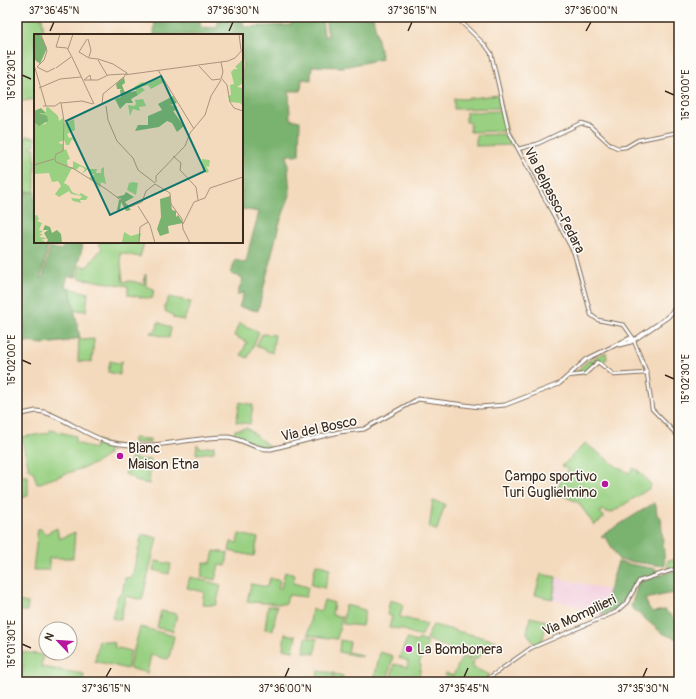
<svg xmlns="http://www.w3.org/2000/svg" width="696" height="699" font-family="Pangolin,sans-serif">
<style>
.built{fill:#f3cfde}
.green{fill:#99d082;stroke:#6a7d50}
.forest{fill:#7ab270;stroke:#5a6e47}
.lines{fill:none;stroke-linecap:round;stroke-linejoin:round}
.tertiary-casing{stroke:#7c6856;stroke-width:4.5}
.secondary-casing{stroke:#7c6856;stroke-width:5}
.tertiary{stroke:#fff;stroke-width:2.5}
.secondary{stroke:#fff;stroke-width:3}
.ticks{fill:none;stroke:#3b2a1e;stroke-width:1.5}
.poi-dot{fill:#b5179e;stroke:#fdfcf7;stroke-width:1.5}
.labels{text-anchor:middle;stroke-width:3;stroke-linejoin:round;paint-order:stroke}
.street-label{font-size:14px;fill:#3b2a1e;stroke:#fdfcf7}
.poi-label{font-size:14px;fill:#3b2a1e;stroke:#fdfcf7;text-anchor:start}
.inset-road{fill:none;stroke:#aa947d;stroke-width:1}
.view{fill:#0f766e;fill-opacity:0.15;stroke:#0f766e;stroke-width:2}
.inset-edge{fill:none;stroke:#3b2a1e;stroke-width:2}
.neatline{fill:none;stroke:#3b2a1e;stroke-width:1.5}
.ticks-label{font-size:10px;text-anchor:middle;fill:#3b2a1e}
</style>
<rect width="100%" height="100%" fill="#fdfcf7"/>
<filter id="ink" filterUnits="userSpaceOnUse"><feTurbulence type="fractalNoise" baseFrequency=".025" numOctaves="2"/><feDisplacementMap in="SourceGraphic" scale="8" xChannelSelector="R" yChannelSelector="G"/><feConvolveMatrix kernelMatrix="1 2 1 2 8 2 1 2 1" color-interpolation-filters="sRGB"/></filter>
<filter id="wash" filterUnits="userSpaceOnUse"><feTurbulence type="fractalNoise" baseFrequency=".012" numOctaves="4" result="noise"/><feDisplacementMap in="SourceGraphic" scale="16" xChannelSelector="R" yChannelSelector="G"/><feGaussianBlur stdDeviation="0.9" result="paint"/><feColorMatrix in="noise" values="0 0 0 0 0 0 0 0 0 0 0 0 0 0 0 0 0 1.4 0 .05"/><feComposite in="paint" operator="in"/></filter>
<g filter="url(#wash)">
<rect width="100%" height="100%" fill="#f4dabd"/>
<!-- built -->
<path class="built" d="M 541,574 L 609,590 L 601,616 L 581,611 L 580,607 L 535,595 Z"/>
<!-- green -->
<path class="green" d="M 17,17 L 42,17 L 44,35 L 35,35 L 35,99 L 18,102 Z
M 498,95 L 502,108 L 454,109 L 454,98 L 462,99 Z
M 503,111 L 507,131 L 470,132 L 470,122 L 466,122 L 466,112 Z
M 507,134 L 514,145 L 476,146 L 476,135 Z
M 26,136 L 35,138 L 35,145 L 32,145 L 31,147 L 32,149 L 35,147 L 35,192 L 17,191 L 17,155 L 24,156 Z
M 100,242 L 144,242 L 140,257 L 120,253 L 123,282 L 131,281 L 144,284 L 145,274 L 146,275 L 146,286 L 154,289 L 152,299 L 128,295 L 128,286 L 78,278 L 79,265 L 87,267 L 102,248 L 99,245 Z
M 70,288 L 88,293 L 86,311 L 74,310 Z
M 169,297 L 191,302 L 184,320 L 173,318 L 173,315 L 165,311 L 166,309 L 164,308 Z
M 158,322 L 171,328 L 169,338 L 150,333 L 157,329 Z
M 239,323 L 259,332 L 248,358 L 241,355 L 247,342 L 234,336 Z
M 262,334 L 275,335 L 272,353 L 256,346 Z
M 79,338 L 82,340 L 94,339 L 92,362 L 78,361 Z
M 606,352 L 607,359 L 603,362 L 595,361 L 586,372 L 575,374 L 586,362 Z
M 110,361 L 118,363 L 123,361 L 120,365 L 120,375 L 108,372 Z
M 240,402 L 253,405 L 250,424 L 236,422 Z
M 247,428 L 270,447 L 259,446 L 234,435 L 235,430 Z
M 50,430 L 76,436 L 75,442 L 94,449 L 98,440 L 108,445 L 110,444 L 107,456 L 94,464 L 37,484 L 33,471 L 29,469 L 21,437 L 49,433 Z
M 133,438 L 150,439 L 150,443 L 133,443 Z
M 585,443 L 616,466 L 629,473 L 633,468 L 639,471 L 638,474 L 640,472 L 651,485 L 650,488 L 611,513 L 601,510 L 600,513 L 604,516 L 603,519 L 594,525 L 578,502 L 556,493 L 562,476 L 565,476 L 568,469 L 562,466 Z
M 197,445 L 201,448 L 214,446 L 214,452 L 196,454 Z
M 133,447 L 134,459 L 151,460 L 149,484 L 135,481 L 135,479 L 125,474 L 130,464 Z
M 17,476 L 28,476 L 28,496 L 17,499 Z
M 433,501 L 445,504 L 437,530 L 429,528 Z
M 38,528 L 41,529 L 45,534 L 57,528 L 59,539 L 75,532 L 73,558 L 49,558 L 49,570 L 33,570 Z
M 142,534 L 157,538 L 142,600 L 126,596 L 120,620 L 112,618 L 118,595 L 122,595 L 125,578 L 132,577 Z
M 239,534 L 258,538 L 254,556 L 229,551 L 231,542 L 237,543 Z
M 214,551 L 228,553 L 226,566 L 219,565 L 215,580 L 201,577 L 204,562 L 211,563 Z
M 679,559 L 679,567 L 668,570 L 668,560 Z
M 155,561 L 171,564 L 169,574 L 153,570 Z
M 316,564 L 330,568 L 325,588 L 311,585 Z
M 285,572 L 295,575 L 293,583 L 308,587 L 306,597 L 288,595 L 286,604 L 247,602 L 251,584 L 267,587 L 270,578 L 280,581 L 278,588 L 281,588 Z
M 541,574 L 556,577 L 553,599 L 535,595 Z
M 190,577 L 221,585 L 216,605 L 202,605 L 204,592 L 187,588 Z
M 324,600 L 334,603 L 332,615 L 342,617 L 337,639 L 308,635 L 312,609 L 321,611 Z
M 390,600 L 403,604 L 400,617 L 427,624 L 421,637 L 402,629 L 389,628 L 392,616 L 387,615 Z
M 17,601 L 28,603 L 27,611 L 17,611 Z
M 345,605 L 365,610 L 362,626 L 343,624 Z
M 268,606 L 277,606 L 273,630 L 265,629 Z
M 161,611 L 177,614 L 173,631 L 157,628 Z
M 530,617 L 547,621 L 542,642 L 535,645 L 527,633 Z
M 433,625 L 497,641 L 475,660 L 426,639 Z
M 140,627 L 174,636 L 169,658 L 167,659 L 151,655 L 147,673 L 129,668 Z
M 285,634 L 296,636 L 293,651 L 283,649 Z
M 306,637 L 317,639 L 315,654 L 304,652 Z
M 407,639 L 417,642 L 419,639 L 428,643 L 419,664 L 421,665 L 419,677 L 405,674 L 403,682 L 390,682 L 394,664 L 407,667 L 408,661 L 399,658 Z
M 99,640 L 115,643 L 114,647 L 131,651 L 127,669 L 95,661 Z
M 340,640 L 350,642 L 348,652 L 362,655 L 362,657 L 339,652 Z
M 17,651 L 43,655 L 41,667 L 84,674 L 83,682 L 21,682 L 23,664 L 17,663 Z
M 380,652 L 393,656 L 387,682 L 374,680 Z
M 462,657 L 474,662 L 472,667 L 490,675 L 480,682 L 444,682 L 446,673 L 453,676 Z
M 318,671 L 334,673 L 331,682 L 317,682 Z
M 335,674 L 343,676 L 342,682 L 333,682 Z"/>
<!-- forest -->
<path class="forest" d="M 155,17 L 201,17 L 200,27 L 217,28 L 219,17 L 244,17 L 243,27 L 291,25 L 293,17 L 305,20 L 322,17 L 324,36 L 328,36 L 325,17 L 373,17 L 382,59 L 343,67 L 312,66 L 311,80 L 302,79 L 301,91 L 289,91 L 290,119 L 300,121 L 299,155 L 287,155 L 290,195 L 279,225 L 258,311 L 239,307 L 244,292 L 237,295 L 243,278 L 231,274 L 235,260 L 246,263 L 249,248 L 259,212 L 242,209 L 242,35 L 154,35 Z
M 18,191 L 35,192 L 35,242 L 49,242 L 41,278 L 43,278 L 50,247 L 62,250 L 64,242 L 83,245 L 77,266 L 76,277 L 68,276 L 65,286 L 70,288 L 80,338 L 69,340 L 69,341 L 44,344 L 17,341 Z
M 654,503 L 656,506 L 657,515 L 661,518 L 665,566 L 619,560 L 607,539 L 601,536 Z
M 618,562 L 656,569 L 660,573 L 636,581 L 620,607 L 601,616 Z
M 679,569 L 679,593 C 667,593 657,597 645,599 L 649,608 L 653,612 L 665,610 L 679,623 L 679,640 L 662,633 L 631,607 L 638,583 Z"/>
</g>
<g filter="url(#ink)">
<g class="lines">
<!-- tertiary casing -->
<g class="tertiary-casing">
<path id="tertiary" d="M 456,17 L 486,46 L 491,53 L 509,132 L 574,253 L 591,315 L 598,320 L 624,325 L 633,338
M 518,149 L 537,144 L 581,123 L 590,126 L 611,145 L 618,148 L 626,147 L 638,140 L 679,132
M 634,341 L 647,373 L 652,409 L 679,437
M 569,376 L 585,374 L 598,362 L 614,375 L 647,373
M 483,682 L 531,648 L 616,612 L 627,602 L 639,581 L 679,568"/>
</g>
<!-- secondary casing -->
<g class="secondary-casing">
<path id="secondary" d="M 634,340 L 668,317 L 679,303
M 619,345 L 631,342
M 17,415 L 36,411 L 44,412 C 67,419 86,436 109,442 C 154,452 186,437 228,437 C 244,439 255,450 271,449 L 339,432 L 364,429 L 418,399 L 480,407 L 505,405 L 559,384 L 587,359 L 630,338 L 633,338 L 633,341 L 630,341 L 630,338"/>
</g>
<!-- tertiary -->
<use href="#tertiary" class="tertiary"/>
<!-- secondary -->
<use href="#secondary" class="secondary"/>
</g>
</g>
<!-- ticks -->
<path class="ticks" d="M 50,31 L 54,22M 229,31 L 233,22M 408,31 L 412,22M 586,31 L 591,22M 22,75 L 31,79M 665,91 L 674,95M 22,360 L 31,364M 665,375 L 674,379M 22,644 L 31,648M 106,677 L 111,668M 285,677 L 289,668M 464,677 L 468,668M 643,677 L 647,668"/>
<!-- markers -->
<g class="poi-dot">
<circle cx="120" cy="456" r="4"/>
<circle cx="605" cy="484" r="4"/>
<circle cx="409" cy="649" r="4"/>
</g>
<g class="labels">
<!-- street labels -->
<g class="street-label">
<text transform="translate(555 200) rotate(63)" y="5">Via Belpasso-Pedara</text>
<text transform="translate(319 428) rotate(-12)" y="5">Via del Bosco</text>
<text transform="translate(579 615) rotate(-25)" y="5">Via Mompilieri</text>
</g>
<!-- poi labels -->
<g class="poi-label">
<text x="128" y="453">Blanc<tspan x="128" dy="16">Maison Etna</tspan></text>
<text x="597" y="481" text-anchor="end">Campo sportivo<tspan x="597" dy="16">Turi Guglielmino</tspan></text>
<text x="417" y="654">La Bombonera</text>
</g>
</g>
<!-- overview -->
<g transform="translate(34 34)">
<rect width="209" height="209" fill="#f4dabd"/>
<path d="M 208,26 L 209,49 L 203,53 L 209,54 L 209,72 L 206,69 L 196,68 L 194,62 L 197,61 L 196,51 L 200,50 L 197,38 L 200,35 L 204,35 L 201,33 ZM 128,44 L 130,48 L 117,55 L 114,51 L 107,53 L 111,56 L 104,61 L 100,53 L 108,48 L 114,50 L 118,46 ZM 109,65 L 112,72 L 105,73 L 106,77 L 99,75 L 96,82 L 94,71 L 100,72 L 102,70 L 101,66 ZM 14,73 L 24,82 L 25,87 L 29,84 L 30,90 L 40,85 L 41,96 L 33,100 L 35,104 L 40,103 L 41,108 L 38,105 L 35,111 L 32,111 L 30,106 L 24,109 L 29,110 L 30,116 L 32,115 L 36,125 L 33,126 L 34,133 L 39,133 L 39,127 L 54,135 L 48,140 L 51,135 L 46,132 L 42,136 L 38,134 L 30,149 L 35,152 L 38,158 L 45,161 L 47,159 L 54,163 L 52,166 L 46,166 L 47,169 L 39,167 L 37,164 L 46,165 L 48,162 L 37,160 L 35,157 L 25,163 L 21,160 L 27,152 L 24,147 L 18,148 L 15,139 L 0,140 L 0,83 L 3,91 L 12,90 L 12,83 L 5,78 L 12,79 L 12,74 ZM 168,125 L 176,126 L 175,133 L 172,132 L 175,137 L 173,139 L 169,137 ZM 70,133 L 70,140 L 67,140 L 70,140 L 72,150 L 67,148 L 66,153 L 64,153 L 65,152 L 55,144 L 61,140 L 57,140 L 54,135 L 63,135 L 62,139 L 67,139 L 67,135 ZM 99,148 L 104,149 L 102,161 L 93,156 L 95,149 ZM 3,181 L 5,185 L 3,187 L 8,189 L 5,196 L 9,197 L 5,200 L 9,200 L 5,203 L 13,204 L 7,206 L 11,207 L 9,209 L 0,209 L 0,182 ZM 90,198 L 97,202 L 107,199 L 105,209 L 84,209 L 88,208 Z" fill="#99d082"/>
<path d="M 0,0 L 6,0 L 13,14 L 6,30 L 0,25 ZM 90,43 L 91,49 L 88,51 L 91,59 L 102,57 L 104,61 L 97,65 L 99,69 L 92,69 L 86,75 L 81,65 L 87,63 L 86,56 L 88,55 L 83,55 L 82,50 ZM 139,62 L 143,69 L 136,71 L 142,72 L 143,76 L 139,77 L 150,92 L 143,98 L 138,89 L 133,87 L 125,93 L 101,97 L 104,91 L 114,91 L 114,82 L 128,76 L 124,70 ZM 7,74 L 12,79 L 5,79 L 13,82 L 14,87 L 5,92 L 1,89 L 0,77 ZM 92,158 L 100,163 L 91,168 L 97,176 L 92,177 L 87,168 L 86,177 L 83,176 L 85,166 L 88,165 L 82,163 L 90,161 ZM 136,162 L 138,176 L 142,177 L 142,183 L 144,181 L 149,189 L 134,192 L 135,199 L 126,202 L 123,195 L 127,183 L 126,165 ZM 11,191 L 16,193 L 18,199 L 23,196 L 27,200 L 28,209 L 12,209 L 14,206 L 10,199 L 14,196 L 9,196 Z" fill="#7ab270"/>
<path class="inset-road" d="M 26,0 L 22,13 L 33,14 L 38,23M 205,0 L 207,16M 54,5 L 57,16 L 55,23M 34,15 L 39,0M 45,18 L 53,5M 45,18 L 55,24 L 64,25M 38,23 L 60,70M 64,25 L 79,30 L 93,39M 64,26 L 73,41M 187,28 L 189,38 L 187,45M 165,32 L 178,46 L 187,45M 3,33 L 10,26 L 13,17 L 7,0M 3,33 L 13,38 L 21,34M 1,34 L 12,72M 22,34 L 37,23M 124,36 L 160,95M 93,40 L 93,39 L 90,41 L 194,27 L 201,24 L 209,15M 188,45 L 193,51 L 196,68 L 200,74 L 209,77M 57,46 L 56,41 L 50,46 L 64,46 L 74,41 L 90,40M 5,54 L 26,45 L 47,43M 27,69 L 48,67 L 59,70M 68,71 L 69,60 L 91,42M 9,72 L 21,72 L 27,68M 72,72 L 74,86 L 83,107 L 99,124 L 104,136 L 121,149M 139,122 L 147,129 L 146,136 L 162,153 L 164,166M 21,125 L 22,128 L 40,135 L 72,155 L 96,173 L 108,168 L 112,157 L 121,150M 21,125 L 22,120 L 29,117 L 30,87 L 27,69M 0,131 L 20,125M 122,148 L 122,142 L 151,112 L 156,99 L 171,81 L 177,62 L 187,46M 121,150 L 136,159 L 137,170 L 148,185 L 149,195 L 156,209M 104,172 L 116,191 L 121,209M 149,190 L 160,168 L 171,164 L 176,154 L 209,143M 105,209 L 106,193 L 114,188"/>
<path class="view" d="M 127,42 L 171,137 L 76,181 L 32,87 Z"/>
<rect width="209" height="209" class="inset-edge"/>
</g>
<!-- margin -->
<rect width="696" height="699" fill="none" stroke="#fdfcf7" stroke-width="44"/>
<!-- north arrow -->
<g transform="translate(58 641) rotate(295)"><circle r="19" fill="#fdfcf7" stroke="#afa8a0"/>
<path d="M0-3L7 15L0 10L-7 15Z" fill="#b5179e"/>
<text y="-6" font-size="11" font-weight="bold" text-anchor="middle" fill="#3b2a1e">N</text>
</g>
<rect x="22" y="22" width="652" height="655" class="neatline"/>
<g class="ticks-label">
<text x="54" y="14">37°36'45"N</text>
<text x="233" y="14">37°36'30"N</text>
<text x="412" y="14">37°36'15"N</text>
<text x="591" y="14">37°36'00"N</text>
<text transform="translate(11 75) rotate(-90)" y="4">15°02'30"E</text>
<text transform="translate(685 95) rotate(-90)" y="4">15°03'00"E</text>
<text transform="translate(11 360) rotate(-90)" y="4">15°02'00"E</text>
<text transform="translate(685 379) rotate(-90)" y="4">15°02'30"E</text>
<text transform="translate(11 644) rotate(-90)" y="4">15°01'30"E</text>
<text x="106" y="692">37°36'15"N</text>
<text x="285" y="692">37°36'00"N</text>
<text x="464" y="692">37°35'45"N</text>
<text x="643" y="692">37°35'30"N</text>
</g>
</svg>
